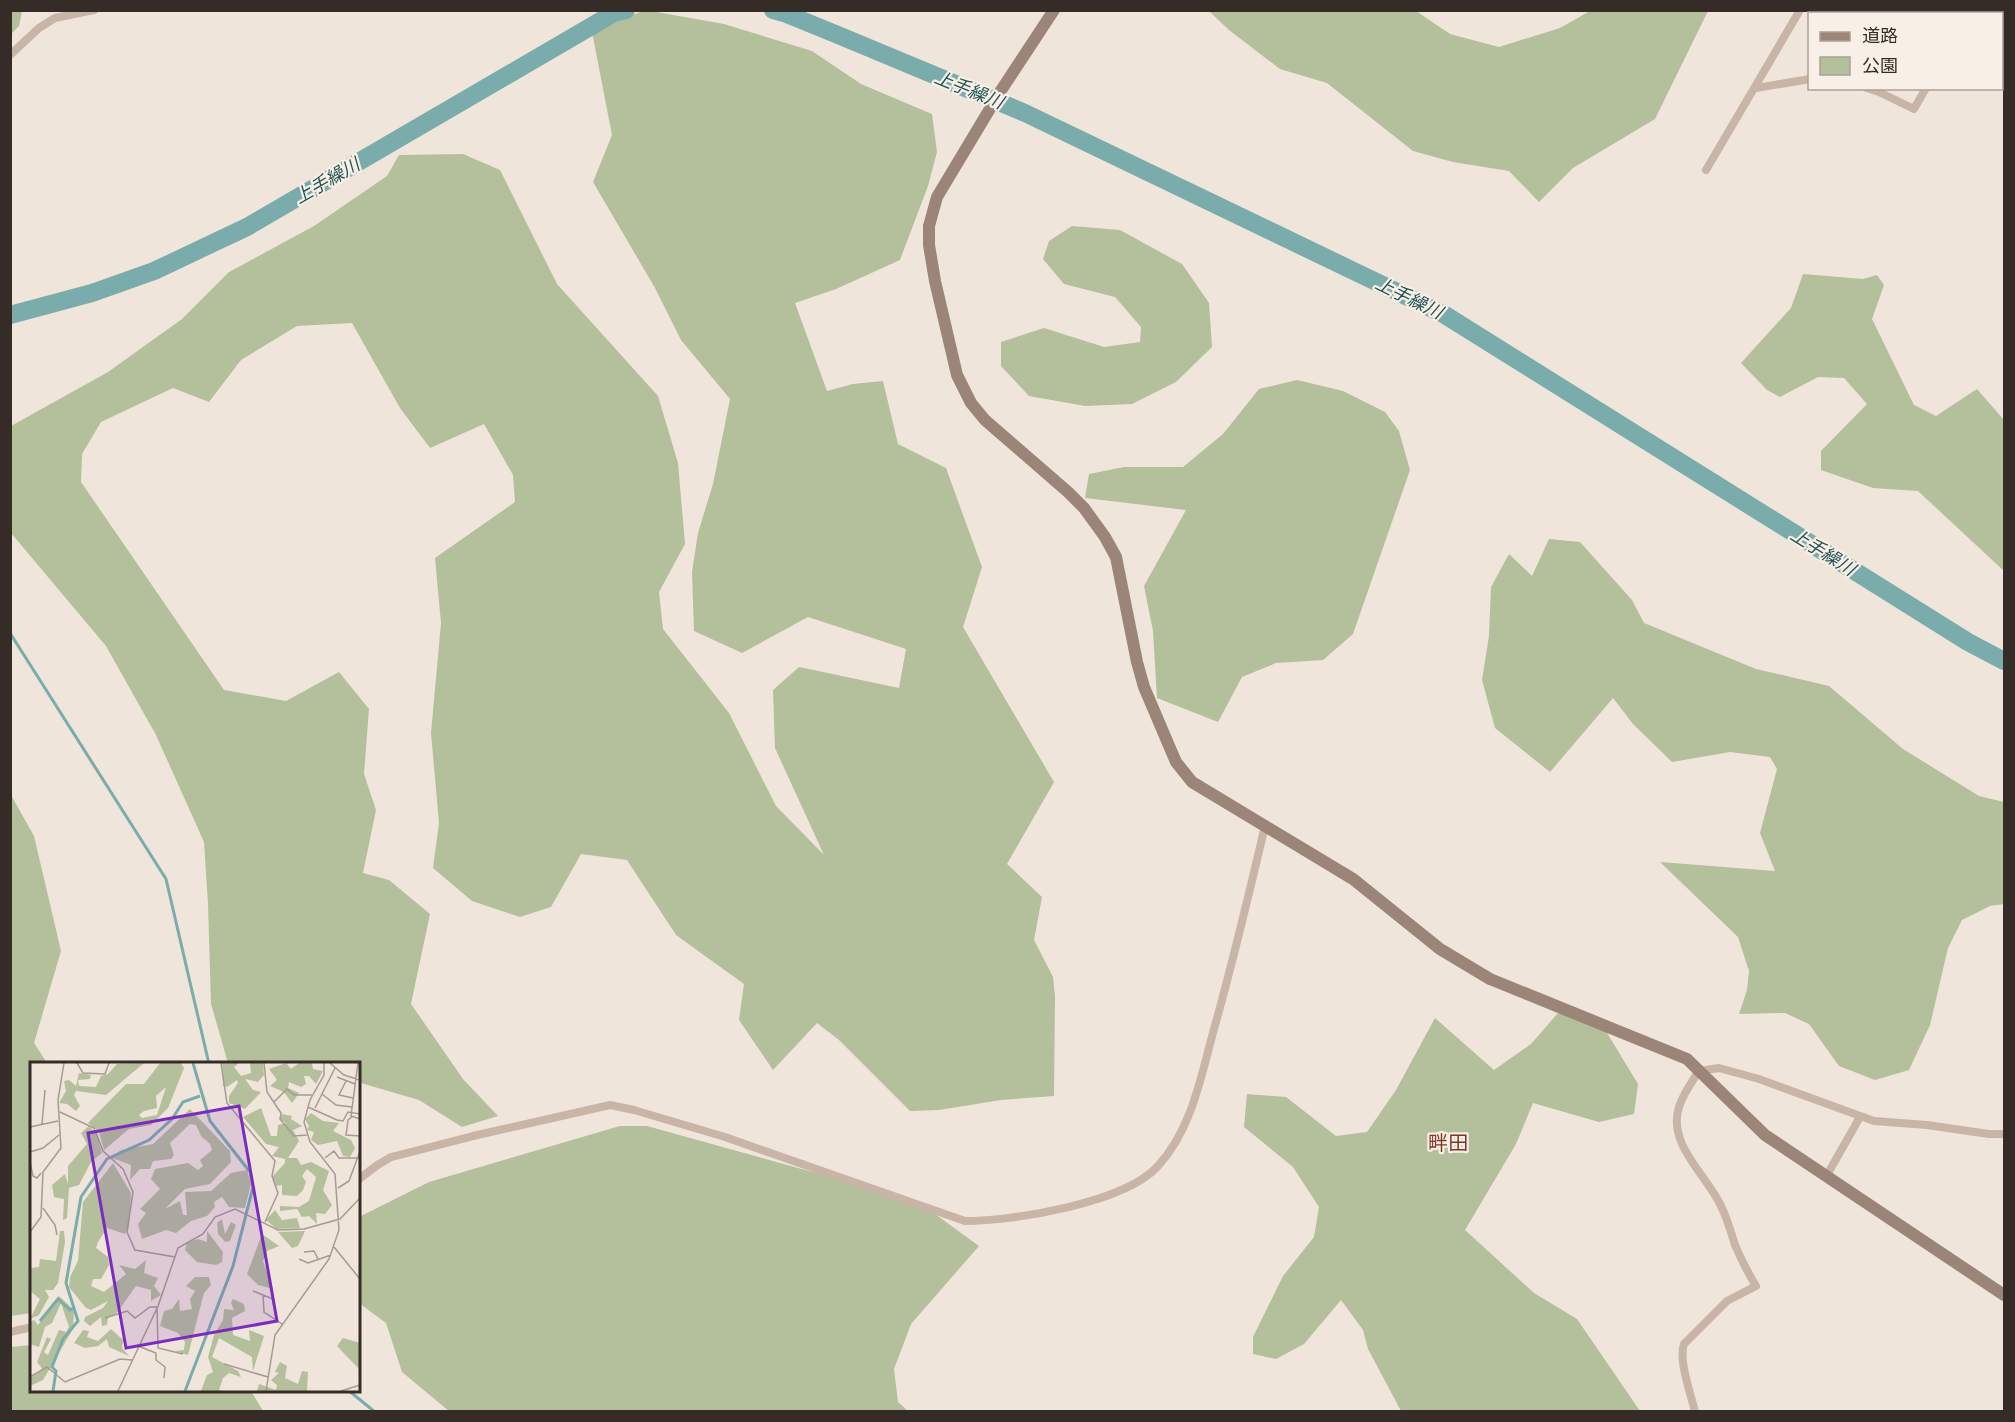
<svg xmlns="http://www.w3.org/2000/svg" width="2015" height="1422" font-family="Figtree,'Noto Sans JP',sans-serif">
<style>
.green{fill:#b4bf9b}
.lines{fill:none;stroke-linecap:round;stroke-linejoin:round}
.stream{stroke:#7aacac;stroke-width:3}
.river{stroke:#7aacac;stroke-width:18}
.street{stroke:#c8b5a7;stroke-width:8}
.secondary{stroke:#9b8478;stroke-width:12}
.labels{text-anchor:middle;stroke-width:4.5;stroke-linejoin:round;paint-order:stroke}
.water-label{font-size:18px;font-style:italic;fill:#1e5354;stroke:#f8efe6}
.quarter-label{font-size:20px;fill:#813623;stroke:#f8efe6}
.inset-river{fill:none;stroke:#7aacac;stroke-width:3}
.inset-road{fill:none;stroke:#a59b92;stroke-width:1.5}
.view{fill:#7b2cbf;fill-opacity:0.15;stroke:#7b2cbf;stroke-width:3}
.inset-edge{fill:none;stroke:#352b27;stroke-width:3}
</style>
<rect width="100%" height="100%" fill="#f0e5da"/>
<!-- green -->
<path class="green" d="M 11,10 L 22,11 L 19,26 L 11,34 Z
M 645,10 L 724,24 L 812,51 L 861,84 L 932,114 L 937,152 L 928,186 L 900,260 L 836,289 L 795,303 L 827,391 L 853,384 L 883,381 L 898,444 L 946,468 L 982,567 L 963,627 L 1054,782 L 1007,864 L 1042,897 L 1034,940 L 1053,977 L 1055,996 L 1054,1096 L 1001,1100 L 939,1110 L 910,1111 L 839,1040 L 817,1023 L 773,1070 L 739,1020 L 744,984 L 676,935 L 627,860 L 581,854 L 551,907 L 520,917 L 472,901 L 433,868 L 439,823 L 431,733 L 441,623 L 435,558 L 515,502 L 513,475 L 484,424 L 430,448 L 400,408 L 352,323 L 297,326 L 241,360 L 209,402 L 173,388 L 101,422 L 82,454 L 81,482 L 224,690 L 286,701 L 339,672 L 369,709 L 364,774 L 376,810 L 363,873 L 389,880 L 430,914 L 411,1004 L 463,1079 L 498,1116 L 462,1127 L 419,1100 L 361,1083 L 359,1086 L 358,1064 L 228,1063 L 211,1004 L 208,904 L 204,842 L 156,735 L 106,646 L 11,533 L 11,426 L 108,372 L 182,319 L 229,272 L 314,226 L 387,176 L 399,155 L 463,154 L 500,170 L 557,284 L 658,396 L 678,463 L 685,544 L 659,592 L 663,629 L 729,713 L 776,806 L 824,855 L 775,748 L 773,690 L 799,667 L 899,688 L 906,649 L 808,617 L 742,653 L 694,631 L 692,572 L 698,533 L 713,484 L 730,399 L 681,340 L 655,288 L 593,182 L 612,135 L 592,32 Z
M 1209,11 L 1416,11 L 1450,34 L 1499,47 L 1560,28 L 1590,11 L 1708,11 L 1655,119 L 1573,168 L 1539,202 L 1509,171 L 1453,162 L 1413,151 L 1327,83 L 1280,69 L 1229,30 Z
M 1072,226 L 1120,230 L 1182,264 L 1209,303 L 1212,347 L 1176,382 L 1132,404 L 1085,406 L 1029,396 L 1001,366 L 1001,342 L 1044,328 L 1104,347 L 1140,342 L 1141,327 L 1115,297 L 1064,284 L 1043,259 L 1049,241 Z
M 1803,274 L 1863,279 L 1877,275 L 1884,285 L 1872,319 L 1914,405 L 1936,416 L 1977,389 L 2004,420 L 2004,571 L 1918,491 L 1873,488 L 1821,470 L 1821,451 L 1867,404 L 1844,378 L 1818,377 L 1780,397 L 1767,390 L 1741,363 L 1791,308 Z
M 1297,380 L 1343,391 L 1385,412 L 1399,431 L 1410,470 L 1353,634 L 1323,660 L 1276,663 L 1242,677 L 1218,722 L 1157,698 L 1153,631 L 1144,586 L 1186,510 L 1085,498 L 1089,474 L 1124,467 L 1183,467 L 1223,434 L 1259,389 Z
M 1549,539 L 1580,542 L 1632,600 L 1644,623 L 1756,669 L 1829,686 L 1903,749 L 1979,796 L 2004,802 L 2004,904 L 1990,906 L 1962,920 L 1948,948 L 1930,1025 L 1909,1070 L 1875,1080 L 1839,1066 L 1809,1024 L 1785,1013 L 1739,1014 L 1747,990 L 1749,971 L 1738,937 L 1660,862 L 1775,871 L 1760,833 L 1777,769 L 1770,757 L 1730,752 L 1672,762 L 1633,724 L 1613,698 L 1550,772 L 1495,728 L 1482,680 L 1489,636 L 1491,587 L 1509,554 L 1532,576 Z
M 11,795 L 34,836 L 61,951 L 34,1043 L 47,1063 L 32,1064 L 31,1313 L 11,1316 Z
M 1558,1013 L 1601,1023 L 1638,1084 L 1634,1114 L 1599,1122 L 1533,1103 L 1516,1144 L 1465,1230 L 1534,1293 L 1577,1319 L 1640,1411 L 1401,1411 L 1368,1349 L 1363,1330 L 1341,1300 L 1304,1344 L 1276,1359 L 1253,1354 L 1253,1337 L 1283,1276 L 1314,1237 L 1319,1207 L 1293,1167 L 1244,1127 L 1247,1094 L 1286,1097 L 1336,1136 L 1367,1132 L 1396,1090 L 1435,1018 L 1494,1070 L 1531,1044 Z
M 620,1126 L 647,1126 L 917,1201 L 979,1246 L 911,1324 L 894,1369 L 898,1402 L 908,1411 L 449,1411 L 402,1372 L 386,1323 L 359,1303 L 359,1217 L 429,1182 Z
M 31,1345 L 32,1390 L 251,1391 L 263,1411 L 11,1411 L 11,1347 Z"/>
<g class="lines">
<!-- stream -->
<path class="stream" d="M 10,633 L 166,879 L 209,1064
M 348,1390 L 375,1412"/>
<!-- river -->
<path class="river" d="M 773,10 L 784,13 L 838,35 L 1025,113 L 1445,315 L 1968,642 L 2004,661
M 10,315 L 92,293 L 154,271 L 247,227 L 614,13 L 626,10"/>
<!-- street -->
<path class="street" d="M 2002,24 L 2004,22
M 10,55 L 39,28 L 55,18 L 94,10
M 1756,88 L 1810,79
M 1867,88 L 1879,92 L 1914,109 L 1926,88
M 1706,170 L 1800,10
M 1827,1175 L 1860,1117
M 358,1180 L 376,1166 L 391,1157 L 473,1136 L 610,1105 L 634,1110 L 725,1137 L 965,1221 C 1013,1221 1125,1203 1158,1166 C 1192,1129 1201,1076 1214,1029 C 1233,962 1249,894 1265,826
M 10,1332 L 32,1327
M 1695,1412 C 1691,1394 1678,1360 1684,1344 L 1727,1301 L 1756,1286 C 1748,1273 1741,1259 1735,1245 C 1731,1232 1727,1218 1721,1206 C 1707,1175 1667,1145 1679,1107 C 1683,1094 1691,1083 1699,1071 L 1719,1068 L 1759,1079 L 1874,1121 L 1927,1125 L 1989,1134 L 2004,1134"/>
<!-- secondary -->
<path class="secondary" d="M 1054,10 L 1000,92 L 937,197 L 929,226 L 929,245 L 935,281 L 957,375 L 971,403 L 985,420 L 1068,492 L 1084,508 L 1105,537 L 1116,557 L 1137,662 L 1144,687 L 1176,762 L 1192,782 L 1353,879 L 1440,949 L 1490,979 L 1687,1059 L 1765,1135 L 2004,1295"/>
</g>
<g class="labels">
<!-- water labels -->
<g class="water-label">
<text transform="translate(969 90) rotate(22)" y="6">上手繰川</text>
<text transform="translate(327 181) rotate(-30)" y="6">上手繰川</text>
<text transform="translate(1409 298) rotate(26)" y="6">上手繰川</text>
<text transform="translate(1823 552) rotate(32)" y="6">上手繰川</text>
</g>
<!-- quarter labels -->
<g class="quarter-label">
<text x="1448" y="1150">畔田</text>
</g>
</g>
<!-- overview -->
<g transform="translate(30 1062)">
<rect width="330" height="330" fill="#f0e5da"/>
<path d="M 114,1 L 76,33 L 46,29 L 44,33 L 50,44 L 46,49 L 37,42 L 29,41 L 36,29 L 34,19 L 39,18 L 46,24 L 49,11 L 61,13 L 60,17 L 48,18 L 49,24 L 66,25 L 71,14 L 78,12 L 87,2 ZM 130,1 L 151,1 L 154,6 L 138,46 L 121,63 L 99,67 L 74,88 L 69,70 L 58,61 L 96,22 L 114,22 ZM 136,25 L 127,53 L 112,56 L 109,53 L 114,49 L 127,46 L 126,34 ZM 192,1 L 209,1 L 204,5 L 211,14 L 221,11 L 220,1 L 216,1 L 233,1 L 234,13 L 228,20 L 215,17 L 223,28 L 231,30 L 215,47 L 199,41 L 199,34 L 208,21 L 207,18 L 197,25 L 193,24 ZM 256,1 L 261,7 L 269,1 L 289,1 L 282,1 L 283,7 L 293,9 L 286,22 L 279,14 L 274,14 L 276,22 L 271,25 L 259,20 L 258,26 L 269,31 L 262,41 L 254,30 L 240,24 L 247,18 L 239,7 ZM 231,46 L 241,74 L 247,74 L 248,63 L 256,61 L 250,57 L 252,52 L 262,54 L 261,57 L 272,64 L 263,68 L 269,79 L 258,96 L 267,96 L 271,103 L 281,100 L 299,109 L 293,128 L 302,143 L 295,152 L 286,151 L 287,162 L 279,154 L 272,155 L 267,147 L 250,149 L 250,144 L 269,145 L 279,139 L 286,115 L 277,107 L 272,114 L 276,120 L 273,128 L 267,134 L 252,133 L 252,123 L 246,124 L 242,115 L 255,101 L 255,97 L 242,94 L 249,85 L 236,82 L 213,55 ZM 160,47 L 200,89 L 201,100 L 180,122 L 155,127 L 135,147 L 150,139 L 153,153 L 157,153 L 155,130 L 181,129 L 201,111 L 217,108 L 221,122 L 215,146 L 199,145 L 192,135 L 184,140 L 185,145 L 177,154 L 161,159 L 146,171 L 136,168 L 112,177 L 108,162 L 116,151 L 110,147 L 130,127 L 121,117 L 125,107 L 158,101 L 168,108 L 173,104 L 170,98 L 182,88 L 180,82 L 171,74 L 166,63 L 160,62 L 140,81 L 144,93 L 141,97 L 123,99 L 120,107 L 110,107 L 100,118 L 101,103 L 82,96 L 91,88 L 123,82 ZM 281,51 L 293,59 L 309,61 L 303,69 L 321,78 L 325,86 L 320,95 L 313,94 L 307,79 L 288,83 L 281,78 L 284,70 L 277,68 L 279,64 L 275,57 ZM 59,64 L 66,71 L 72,91 L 61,100 L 49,123 L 39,126 L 37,156 L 33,158 L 34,137 L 24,135 L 22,123 L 35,112 L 38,122 L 38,104 L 57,82 L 51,71 ZM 83,101 L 101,131 L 99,164 L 95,172 L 77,166 L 68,180 L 66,186 L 78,195 L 79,203 L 71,217 L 63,217 L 61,224 L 74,230 L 96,212 L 89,203 L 105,207 L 116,198 L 114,211 L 128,216 L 124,224 L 131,233 L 121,239 L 121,228 L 106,224 L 86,252 L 78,255 L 77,263 L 72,264 L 71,255 L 60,264 L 54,259 L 55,255 L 73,246 L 78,239 L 61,248 L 56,246 L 39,225 L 40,215 L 48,199 L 53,140 ZM 245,148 L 252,158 L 267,156 L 270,166 L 247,167 L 242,163 L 236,158 ZM 192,157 L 195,172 L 201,160 L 206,163 L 200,179 L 195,180 L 188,172 L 187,161 ZM 30,169 L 34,169 L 35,180 L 28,221 L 23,228 L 15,228 L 19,235 L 9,253 L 0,257 L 10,237 L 0,229 L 1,206 L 9,205 L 10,197 L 26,199 ZM 177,169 L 193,190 L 192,200 L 186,203 L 167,200 L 155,188 L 157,181 L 168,177 L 177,180 ZM 275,169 L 268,184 L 262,186 L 248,170 ZM 232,172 L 249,184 L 237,189 L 233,199 L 243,227 L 228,223 L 217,212 ZM 165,215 L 179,215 L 181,223 L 174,231 L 158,293 L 145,289 L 154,288 L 155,280 L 148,271 L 130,264 L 134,249 L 142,247 L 149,237 L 150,249 L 162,247 L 160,237 L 165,229 L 156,224 ZM 29,234 L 44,248 L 43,267 L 13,318 L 0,324 L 0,316 L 13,308 L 7,300 L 17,275 L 21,277 L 14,290 L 18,293 L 29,268 L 36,270 L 39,265 L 31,241 L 22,261 L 15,265 L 9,285 L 0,282 L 0,260 L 4,258 L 8,263 ZM 203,237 L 214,242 L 215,249 L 202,256 L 203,273 L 220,279 L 219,268 L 234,274 L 223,309 L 222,295 L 189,276 L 182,295 L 208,309 L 211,315 L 199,311 L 193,316 L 189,328 L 193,329 L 171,329 L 177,313 L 183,310 L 178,295 L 184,273 L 193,258 L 194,247 L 204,248 L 201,241 ZM 81,267 L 93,278 L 92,286 L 99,294 L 79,285 L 77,277 L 68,284 L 55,286 L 44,281 L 53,268 L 59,269 L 57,275 L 68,279 ZM 313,276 L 330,281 L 329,307 L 307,284 ZM 250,300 L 257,304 L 255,316 L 268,322 L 272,309 L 278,310 L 277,329 L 227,329 L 229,322 L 246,328 L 247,323 L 241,318 L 249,311 L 245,310 Z" fill="#b4bf9b" fill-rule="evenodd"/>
<path class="inset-river" d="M 10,259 L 28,237 L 40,248 L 44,246M 23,329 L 26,309 L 22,305 L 33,277 L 48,259 L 36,221 L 51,135 L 77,97 L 119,78 L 142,57 L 153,40 L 170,34M 155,329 L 203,204 L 223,125 L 220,110 L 180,59 L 163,1"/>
<path class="inset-road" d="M 47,1 L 53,11 L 75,12 L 79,1M 191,1 L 197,41 L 245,99 L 242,114 L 248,131 L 235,160M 234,1 L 237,30 L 251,51 L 250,57 L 264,74 L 277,73M 300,1 L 314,13 L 330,18M 328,1 L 321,54 L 330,57M 307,15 L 325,22M 316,19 L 309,33 L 323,36M 292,32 L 306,43 L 322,45M 244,40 L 257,27 L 264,33 L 282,33M 278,45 L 307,58 L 313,59 L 318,50 L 330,52M 285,46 L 305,6M 30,50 L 64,66 L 73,89 L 93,107 L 103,130 L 97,170 L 105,188 L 145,195M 322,55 L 318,58 L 316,73 L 330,74M 12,62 L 15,28M 0,65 L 28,59M 0,90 L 13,86 L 29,73M 295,96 L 304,89 L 309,96 L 330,96M 0,100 L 3,114 L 7,116 L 11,111M 308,126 L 319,119 L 330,89M 13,146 L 25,163 L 27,173M 0,170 L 11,155 L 13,110 L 31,86 L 28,38 L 34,1M 304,185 L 330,217M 274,190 L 284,189 L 288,197M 269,197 L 278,201 L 301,193M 223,229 L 243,237M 233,233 L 234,250 L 252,262M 75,256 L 97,249 L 105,256 L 120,245 L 127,245 L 128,286 L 153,292M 108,284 L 126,291 L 126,298 L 135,305 L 134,316M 194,302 L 238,315M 0,315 L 17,305 L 35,320 L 90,297 L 102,298M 88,329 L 128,244 L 148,186 L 173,172 L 185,155 L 205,147 L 248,168 L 274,167 L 310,157 L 330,136M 236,329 L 245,273 L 299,197 L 309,168 L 305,112 L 280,80 L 274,60 L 280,38 L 294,13 L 294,1M 311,329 L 330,323"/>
<path class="view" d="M 209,44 L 247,259 L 96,286 L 58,71 Z"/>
<rect width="330" height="330" class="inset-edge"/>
</g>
<!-- border -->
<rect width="2015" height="1422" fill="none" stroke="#352b27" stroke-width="24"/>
<!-- legend -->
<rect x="1808" y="12" width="195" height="78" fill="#f8efe6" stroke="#aaa19a" stroke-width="1.5"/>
<rect x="1820" y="32" width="30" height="9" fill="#9b8478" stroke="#aaa19a" stroke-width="1.5"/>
<text x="1862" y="42" font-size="18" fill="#352b27">道路</text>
<rect x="1820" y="57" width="30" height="18" fill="#b4bf9b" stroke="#aaa19a" stroke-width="1.5"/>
<text x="1862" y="72" font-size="18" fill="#352b27">公園</text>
</svg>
